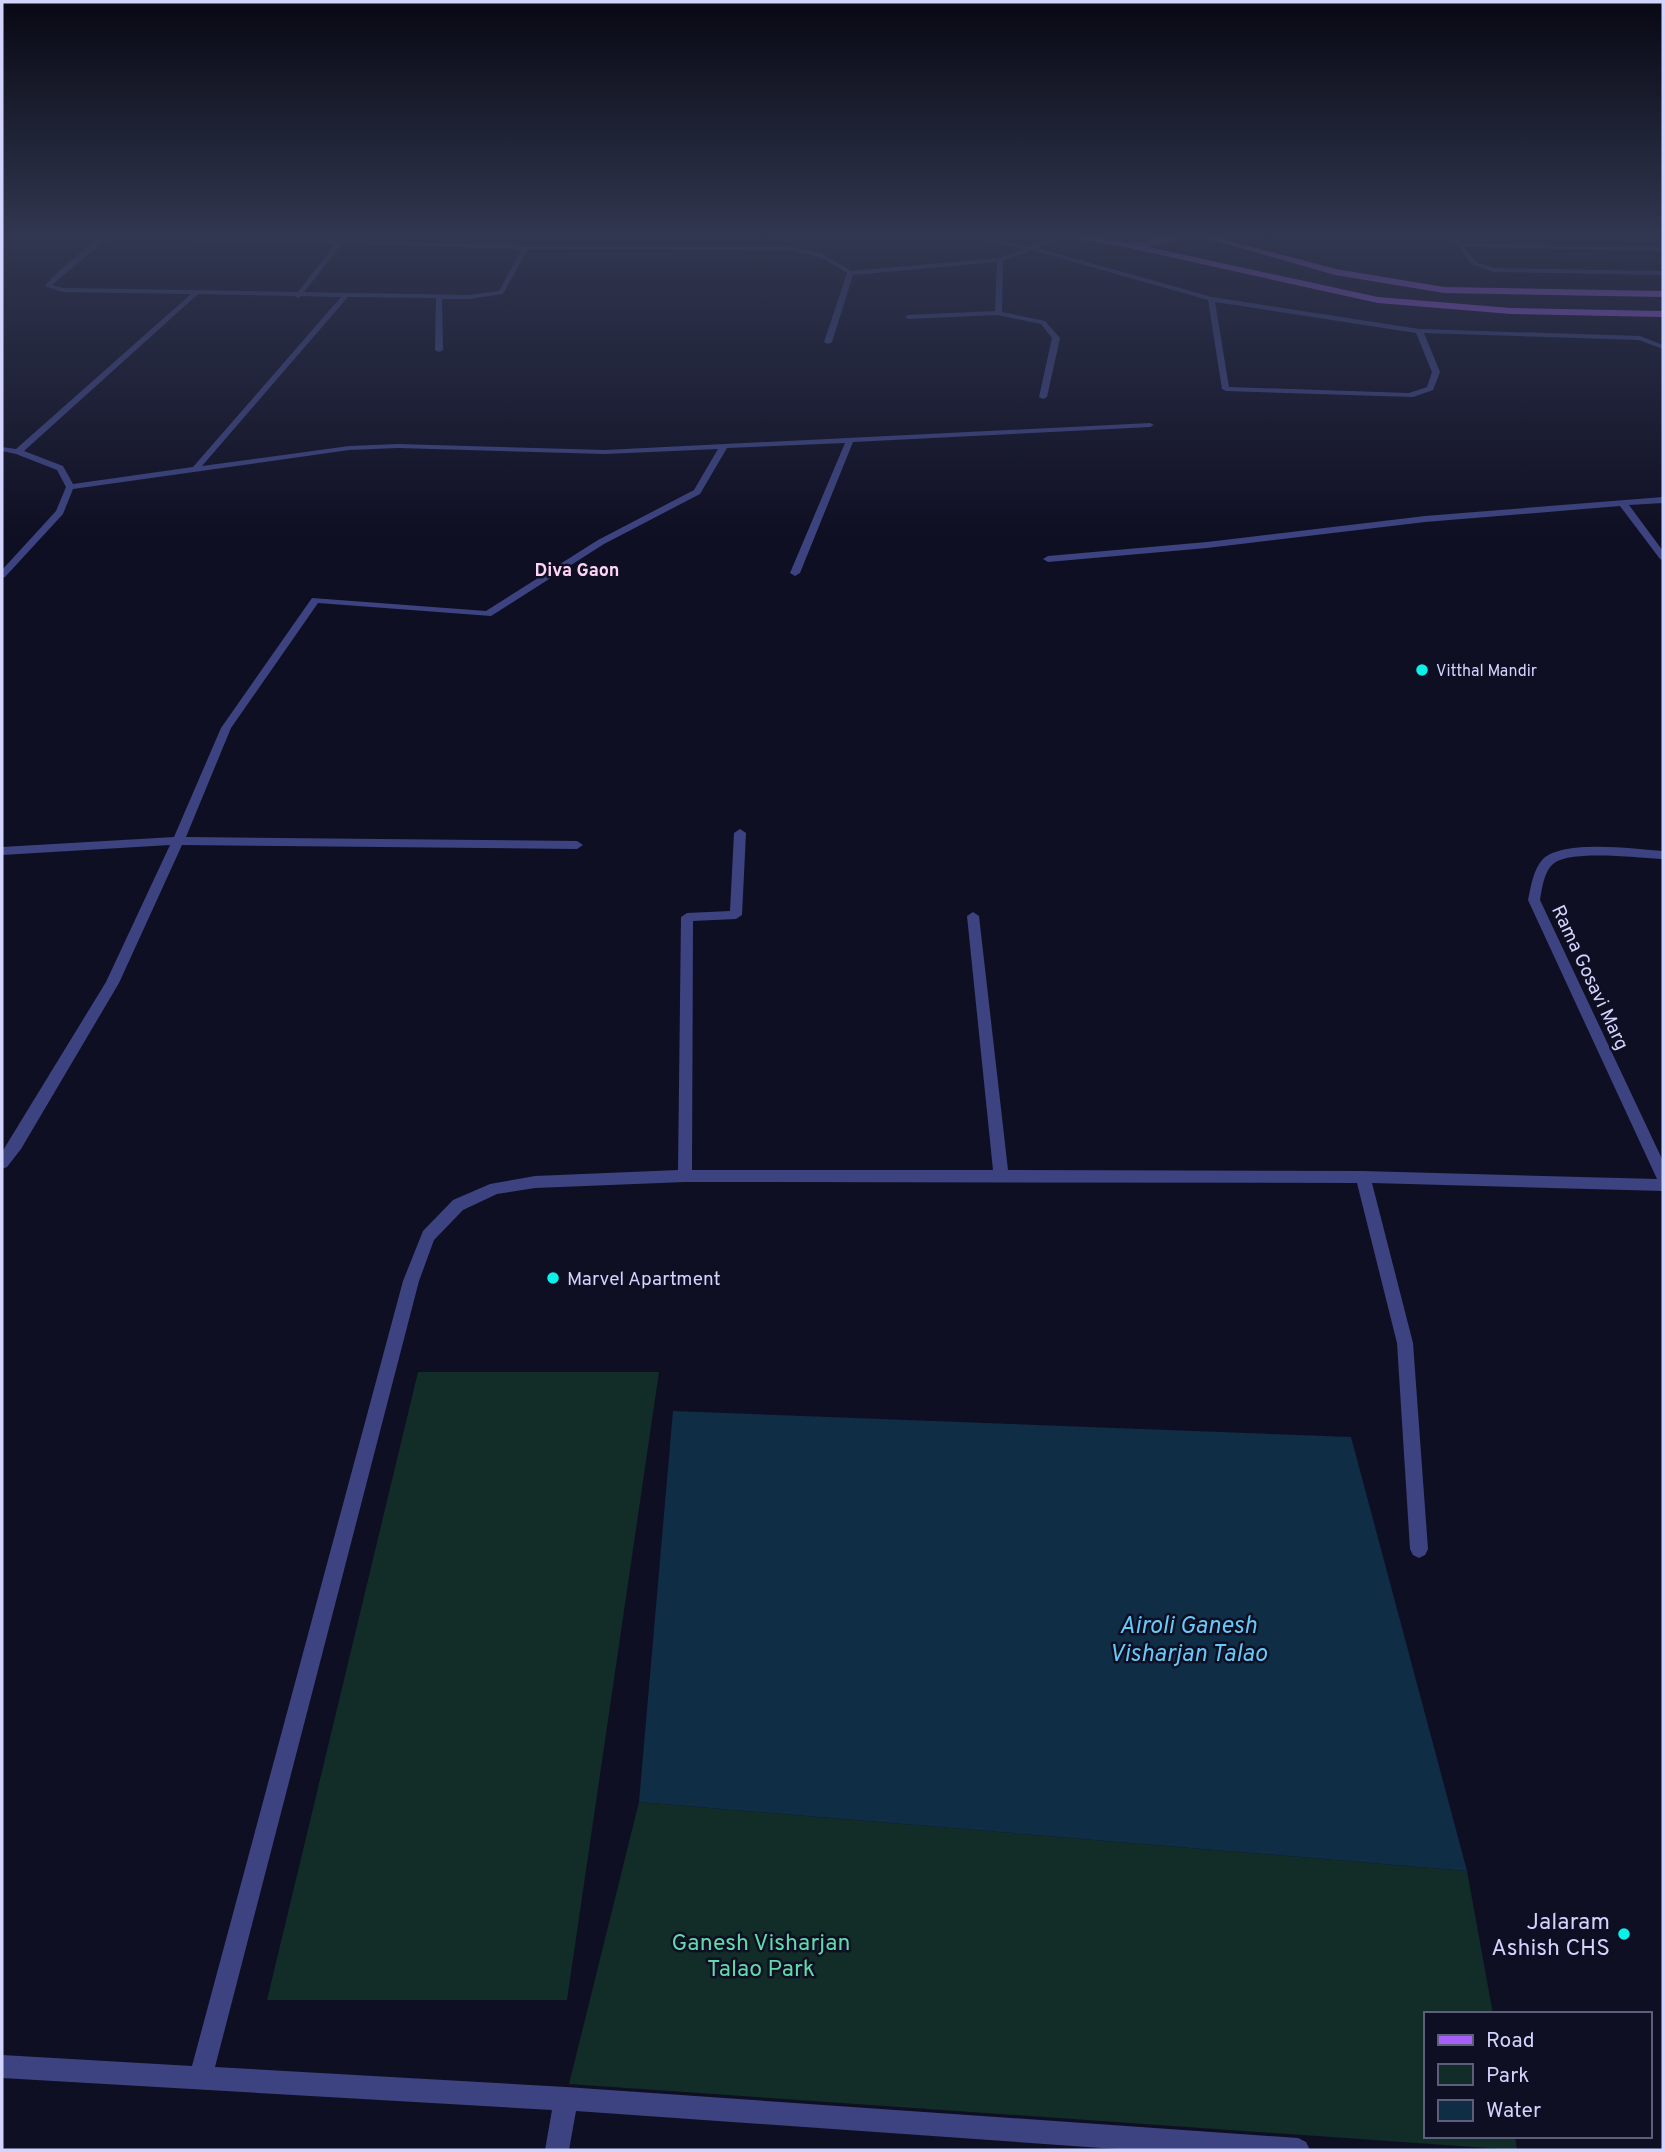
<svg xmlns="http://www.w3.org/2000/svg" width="1665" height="2152" font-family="Overpass,sans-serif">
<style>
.green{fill:#122c28}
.water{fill:#102d46}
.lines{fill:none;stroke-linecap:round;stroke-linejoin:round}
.minor{fill:#3c4380;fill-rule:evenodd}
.primary{fill:#a85ef8;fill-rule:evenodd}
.poi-dot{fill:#0af2e7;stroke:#0f0f23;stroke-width:2.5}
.labels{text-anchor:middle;stroke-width:5;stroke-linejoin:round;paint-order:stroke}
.far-poi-label{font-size:16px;fill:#d2d4fd;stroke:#0f0f23;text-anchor:start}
.far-neighbourhood-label{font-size:18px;font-weight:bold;fill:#fdd4f4;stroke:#0f0f23}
.street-label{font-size:19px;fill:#d2d4fd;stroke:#0f0f23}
.poi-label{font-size:19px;fill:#d2d4fd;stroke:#0f0f23;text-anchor:start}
.near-poi-label{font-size:23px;fill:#d2d4fd;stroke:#0f0f23;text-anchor:end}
.near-park-label{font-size:23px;fill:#61daaa;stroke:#0f0f23}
.near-water-label{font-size:24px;font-style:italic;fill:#65caf9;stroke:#0f0f23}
</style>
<rect width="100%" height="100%" fill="#0f0f23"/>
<!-- green -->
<path class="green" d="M 418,1372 L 659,1372 L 567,2000 L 267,2000 Z
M 639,1802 L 1467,1871 L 1493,2014 L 1425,2014 L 1425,2136 L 1515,2136 L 1517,2150 L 569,2084 Z"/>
<!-- water -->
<path class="water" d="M 673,1411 L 1351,1437 L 1467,1871 L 639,1802 Z"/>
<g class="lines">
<!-- minor -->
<path class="minor" d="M 128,235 L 526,245 L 782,245 L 821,253 L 851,271 L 999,258 L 1024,249 L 955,235 L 1030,246 L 1060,235 L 1068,235 L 1037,248 L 1212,297 L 1419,329 L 1640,336 L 1663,345 L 1663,349 L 1639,340 L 1424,333 L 1440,372 L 1433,390 L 1413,397 L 1226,391 L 1222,389 L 1208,300 L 1031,250 L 1003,261 L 1002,312 L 1045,321 L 1060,338 L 1047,397 L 1043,399 L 1039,397 L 1052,338 L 1041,324 L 998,315 L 908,319 L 905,317 L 908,315 L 995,311 L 997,262 L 853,275 L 832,342 L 828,344 L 824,342 L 847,273 L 824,259 L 792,250 L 528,249 L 503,294 L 469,299 L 442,299 L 443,350 L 439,352 L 435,350 L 436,298 L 348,297 L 202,466 L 349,446 L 398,444 L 605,450 L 1150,423 L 1154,425 L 1150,427 L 853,442 L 800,573 L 795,576 L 790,573 L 845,443 L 727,448 L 700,494 L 604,544 L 491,616 L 318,603 L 231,728 L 186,837 L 577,841 L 583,845 L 577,849 L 182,845 L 119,983 L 21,1149 L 7,1167 L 2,1169 L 2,1152 L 106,982 L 170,845 L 2,855 L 2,847 L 174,837 L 221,728 L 312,598 L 486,611 L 598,540 L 694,490 L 718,449 L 605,454 L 398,448 L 349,450 L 73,489 L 63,514 L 5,577 L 2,578 L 2,570 L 56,511 L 66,487 L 57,470 L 16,454 L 2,451 L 2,447 L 16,449 L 191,294 L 63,292 L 45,286 C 53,275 92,240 106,237 C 112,235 121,235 128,235 ZM 128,239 L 335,244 L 298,292 L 63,288 L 52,285 L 102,243 L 108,240 ZM 342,244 L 522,249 L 499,291 L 469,295 L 304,292 ZM 198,294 L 295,296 L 298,298 L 301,296 L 341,297 L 193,467 L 73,484 L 63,466 L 24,451 ZM 1215,302 L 1416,333 L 1432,372 L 1427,387 L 1409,393 L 1229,387 Z
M 1448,235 L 1454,235 L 1461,243 L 1663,247 L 1663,251 L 1464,247 L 1477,263 L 1495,268 L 1663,271 L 1663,275 L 1494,272 L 1473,265 Z
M 1663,497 L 1663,503 L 1629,505 L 1663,551 L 1663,560 L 1660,559 L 1620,506 L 1425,522 L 1207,548 L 1048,562 L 1043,559 L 1048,556 L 1207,542 L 1425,516 Z
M 740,829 L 746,833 L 742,915 L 736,919 L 693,921 L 692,1170 L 993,1170 L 967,916 L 973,912 L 979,916 L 1008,1170 L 1363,1171 L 1657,1179 L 1528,900 C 1531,886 1533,870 1543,859 C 1564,839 1635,849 1663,851 L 1663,859 C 1640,858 1569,849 1553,864 C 1544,872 1542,888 1540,900 L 1663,1161 L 1663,1191 L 1372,1183 L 1413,1343 L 1428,1549 L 1425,1555 L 1419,1558 L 1413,1555 L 1410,1549 L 1397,1343 L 1357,1183 L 685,1182 L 535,1188 L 497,1194 L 463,1210 L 434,1240 L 419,1281 L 215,2067 L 566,2087 L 1298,2138 L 1306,2142 L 1310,2150 L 1130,2150 L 576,2111 L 569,2150 L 545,2150 L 552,2110 L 2,2078 L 2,2055 L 192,2066 L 403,1281 L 423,1231 L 453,1200 L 490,1184 L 535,1176 L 678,1170 L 681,917 L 687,913 L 730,911 L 734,833 Z"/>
<!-- primary -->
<path class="primary" d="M 1053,235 L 1089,235 L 1129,243 L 1180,235 L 1169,242 L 1148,247 L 1378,297 L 1511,308 L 1663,311 L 1663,317 L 1511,314 L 1378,303 L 1129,248 Z
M 1195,235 L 1207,235 L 1336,269 L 1444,287 L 1663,291 L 1663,297 L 1444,293 L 1335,275 Z"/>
</g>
<!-- sky -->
<linearGradient id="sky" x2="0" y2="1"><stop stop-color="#080813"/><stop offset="0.44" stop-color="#313750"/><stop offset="1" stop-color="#313750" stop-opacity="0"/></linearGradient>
<rect width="1665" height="536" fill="url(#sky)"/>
<!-- markers -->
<g class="poi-dot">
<circle cx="1422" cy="670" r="7"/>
<circle cx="553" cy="1278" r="7"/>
<circle cx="1624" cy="1934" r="7"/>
</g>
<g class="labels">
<!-- far-poi labels -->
<g class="far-poi-label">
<text x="1436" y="676">Vitthal Mandir</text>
</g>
<!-- far-neighbourhood labels -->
<g class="far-neighbourhood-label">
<text x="577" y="576">Diva Gaon</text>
</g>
<!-- street labels -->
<g class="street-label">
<text transform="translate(1591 977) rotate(65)" y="7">Rama Gosavi Marg</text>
</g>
<!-- poi labels -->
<g class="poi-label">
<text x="567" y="1285">Marvel Apartment</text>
</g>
<!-- near-poi labels -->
<g class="near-poi-label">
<text x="1610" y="1929">Jalaram<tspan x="1610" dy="26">Ashish CHS</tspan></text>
</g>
<!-- near-park labels -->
<g class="near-park-label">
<text x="761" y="1950">Ganesh Visharjan<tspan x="761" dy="26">Talao Park</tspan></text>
</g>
<!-- near-water labels -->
<g class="near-water-label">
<text x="1188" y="1633">Airoli Ganesh<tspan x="1188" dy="28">Visharjan Talao</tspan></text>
</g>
</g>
<!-- border -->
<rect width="1665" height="2152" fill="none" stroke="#d2d4fd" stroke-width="7"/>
<!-- legend -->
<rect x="1424" y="2012" width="228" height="126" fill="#0f0f23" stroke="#5d5e7a" stroke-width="2"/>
<rect x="1438" y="2035" width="35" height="10" fill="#a85ef8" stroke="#5d5e7a" stroke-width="2"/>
<text x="1486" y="2047" font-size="21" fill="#d2d4fd">Road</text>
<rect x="1438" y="2064" width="35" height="21" fill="#122c28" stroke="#5d5e7a" stroke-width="2"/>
<text x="1486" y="2082" font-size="21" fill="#d2d4fd">Park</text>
<rect x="1438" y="2100" width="35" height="21" fill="#102d46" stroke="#5d5e7a" stroke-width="2"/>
<text x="1486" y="2117" font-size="21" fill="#d2d4fd">Water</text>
</svg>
